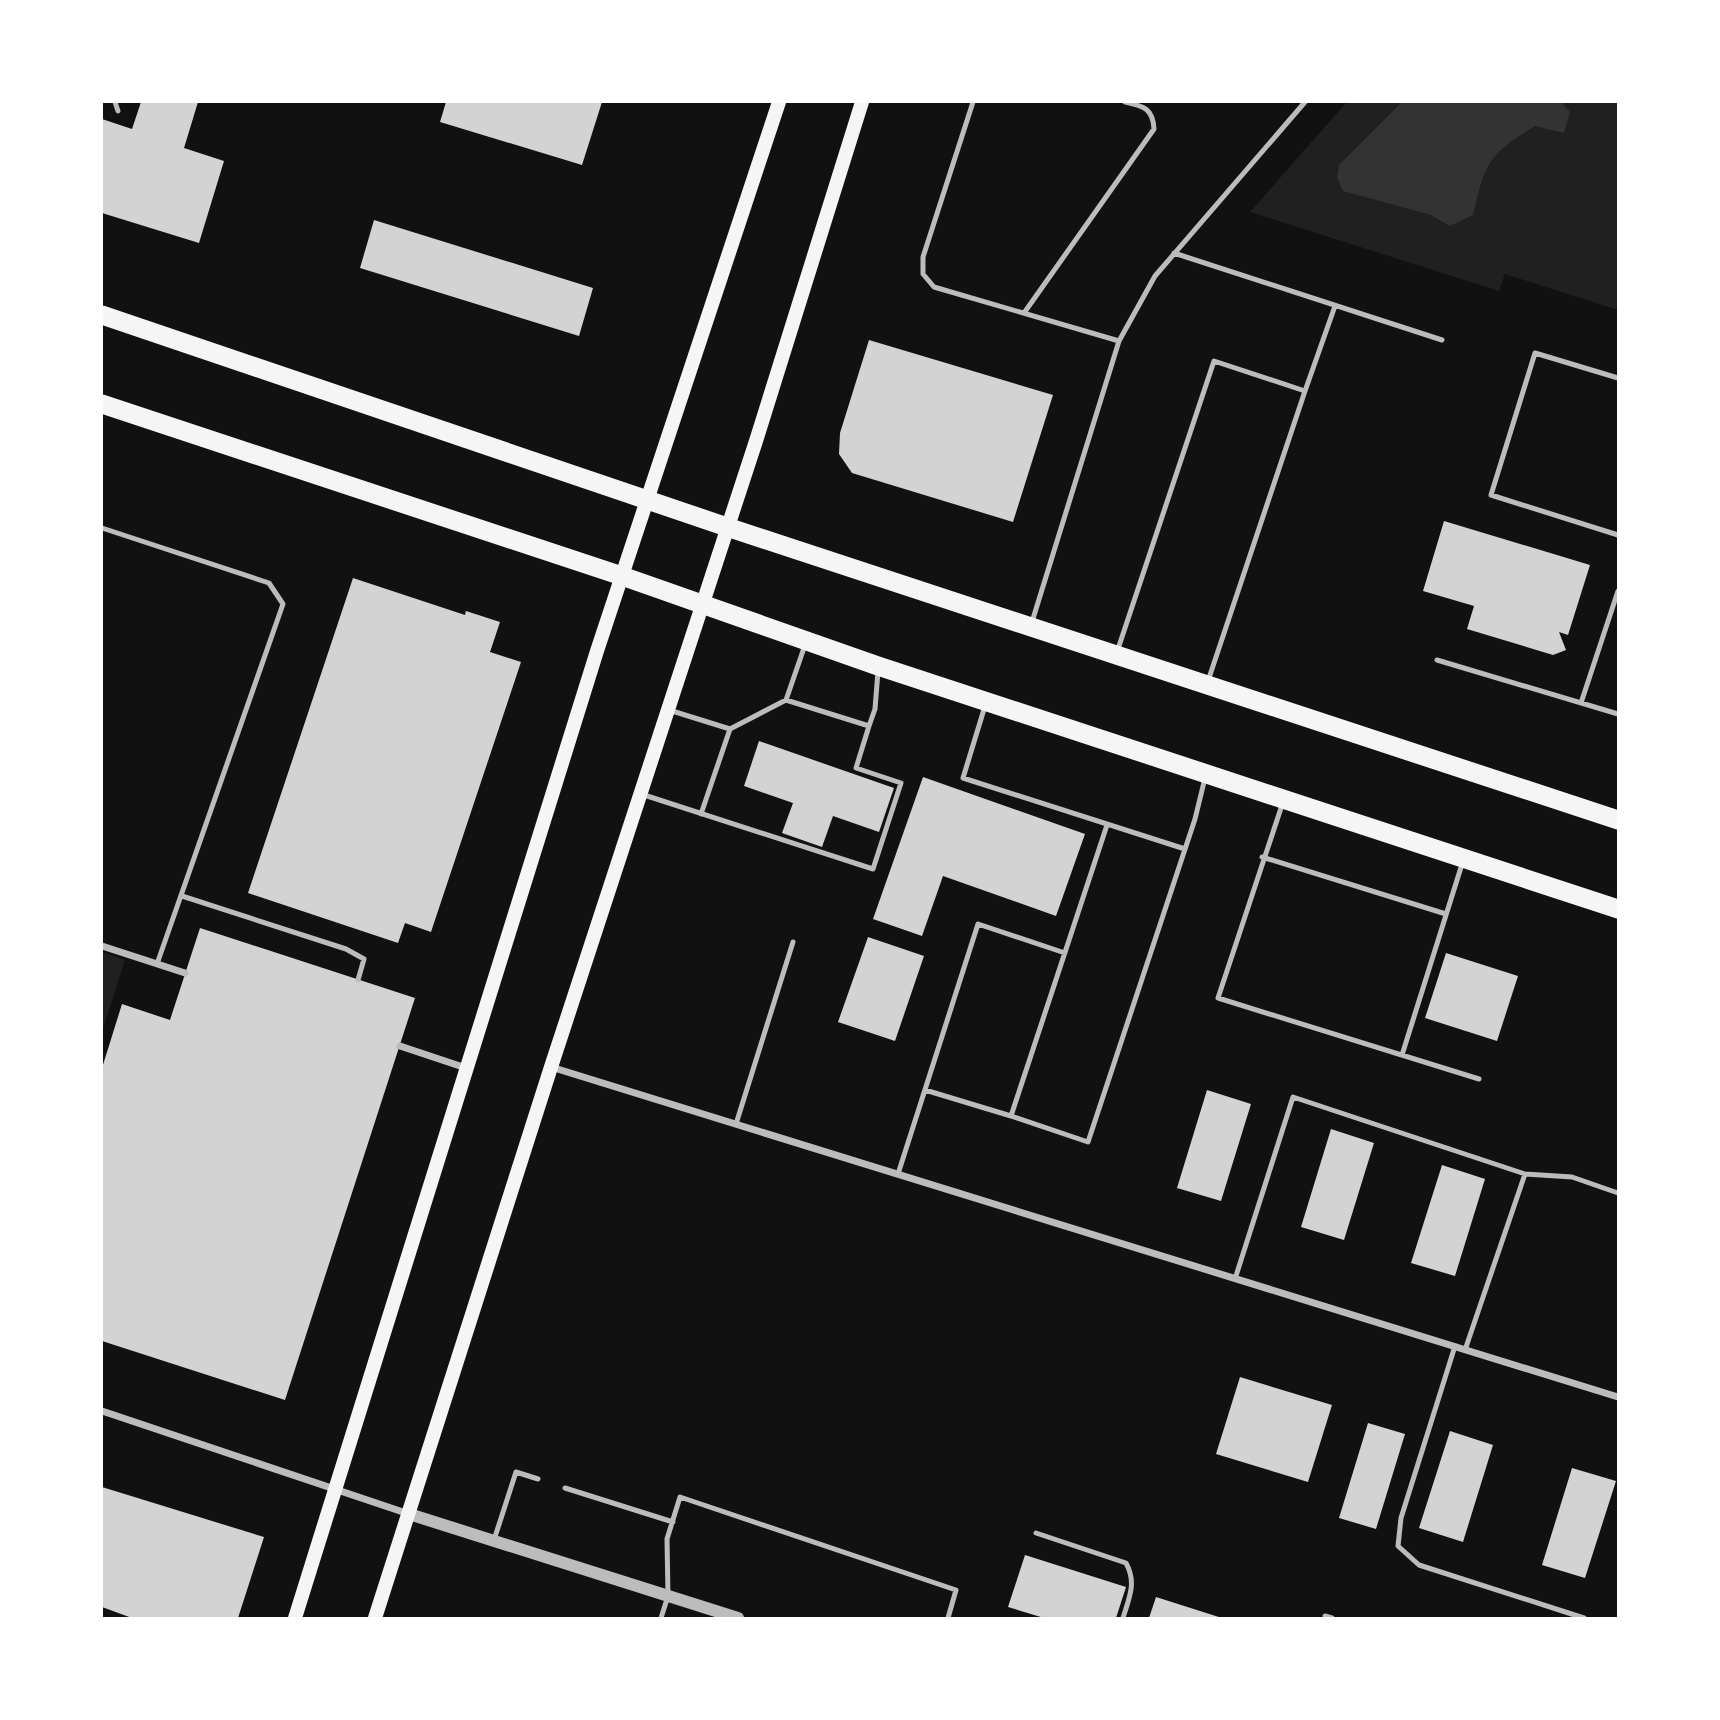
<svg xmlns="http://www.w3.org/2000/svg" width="1720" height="1720" font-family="Barlow,sans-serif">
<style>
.green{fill:#202020}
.water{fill:#333}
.building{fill:#d3d3d3}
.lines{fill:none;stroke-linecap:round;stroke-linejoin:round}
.service{stroke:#bcbcbc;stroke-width:5}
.minor{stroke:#bcbcbc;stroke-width:7}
.tertiary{stroke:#bcbcbc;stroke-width:12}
.secondary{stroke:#f5f5f5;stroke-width:14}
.trunk{stroke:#f5f5f5;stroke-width:19}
</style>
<rect width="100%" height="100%" fill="#111"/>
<!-- green -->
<path class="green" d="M 1347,102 L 1618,102 L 1618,310 L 1505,274 L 1499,291 L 1250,212 Z
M 102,952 L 125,960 L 102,1032 Z"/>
<!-- water -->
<path class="water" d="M 1402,102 L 1561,102 L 1570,112 L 1564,133 L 1535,126 C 1488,154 1485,164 1473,215 L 1450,226 L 1431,215 L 1343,191 L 1337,177 L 1339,165 Z"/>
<!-- building -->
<path class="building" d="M 141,102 L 198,102 L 184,148 L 224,161 L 199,243 L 102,213 L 102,119 L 132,129 Z
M 446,102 L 602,102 L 582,165 L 440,122 Z
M 374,220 L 593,288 L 579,336 L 360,268 Z
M 869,340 L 1053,395 L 1013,522 L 852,473 L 839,454 L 840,433 Z
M 1444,521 L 1590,565 L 1568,635 L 1559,632 L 1566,650 L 1553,655 L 1467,629 L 1474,606 L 1423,591 Z
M 353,578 L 465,615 L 466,611 L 500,622 L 490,652 L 521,662 L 431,932 L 405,923 L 398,943 L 248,893 Z
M 759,741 L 894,788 L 879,832 L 833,816 L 822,847 L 782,833 L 793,803 L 744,786 Z
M 923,777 L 1085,834 L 1056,916 L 943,876 L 922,936 L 873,919 Z
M 200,928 L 415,998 L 285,1400 L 102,1341 L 102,1068 L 122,1004 L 170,1020 Z
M 868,937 L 924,956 L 895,1041 L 838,1022 Z
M 1446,953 L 1518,976 L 1497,1041 L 1425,1018 Z
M 1207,1090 L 1251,1104 L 1221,1201 L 1177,1188 Z
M 1331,1129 L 1374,1143 L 1344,1240 L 1301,1227 Z
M 1442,1165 L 1485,1179 L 1455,1276 L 1411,1263 Z
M 1240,1377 L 1332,1405 L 1308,1482 L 1216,1454 Z
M 1368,1423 L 1405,1434 L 1376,1529 L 1339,1518 Z
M 1450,1431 L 1493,1445 L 1463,1542 L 1419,1528 Z
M 1572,1468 L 1616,1481 L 1585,1578 L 1542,1565 Z
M 102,1487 L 264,1537 L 238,1618 L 132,1618 L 102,1607 Z
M 1025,1555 L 1126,1587 L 1116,1618 L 1044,1618 L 1008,1607 Z
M 1156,1597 L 1222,1618 L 1149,1618 Z"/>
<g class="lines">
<!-- service -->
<path class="service" d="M 115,102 L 118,111
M 973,102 L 923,257 L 923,274 L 934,287 L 1119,341
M 1174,253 L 1442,340
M 1024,313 L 1154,129 C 1153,108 1143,106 1125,102
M 1618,378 L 1535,353 L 1491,495 L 1618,535
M 1305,391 L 1335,306
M 102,528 L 269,583 L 283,604 L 157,964
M 1032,622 L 1119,341 L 1155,276 L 1305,102
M 1117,652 L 1214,361 L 1305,391 L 1208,681
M 1437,660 L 1618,714
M 786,700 L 869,726 L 875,709 L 878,671
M 1581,703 L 1618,591
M 985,706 L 963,778 L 1185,849
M 669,710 L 730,729
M 641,794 L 873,869 L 901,783 L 856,768 L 869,726
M 1282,805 L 1218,998 L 1479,1079
M 701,814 L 730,729 L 786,700 L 805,645
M 1107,825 L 1011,1116 L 1088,1142 L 1195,819 L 1205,778
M 1262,857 L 1446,914
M 182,896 L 346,949 L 364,959 L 358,980
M 1402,1055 L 1463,861
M 925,1090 L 1011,1116
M 736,1124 L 793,942
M 898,1174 L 978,924 L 1065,953
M 1235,1279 L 1293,1097 L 1525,1174 L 1572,1177 L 1618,1193
M 1455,1346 L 1401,1518 L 1398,1546 L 1419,1565 L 1584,1618
M 1465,1350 L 1525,1174
M 565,1488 L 673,1522
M 1036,1533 L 1126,1563 C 1137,1583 1129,1598 1123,1618
M 494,1540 L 516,1472 L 538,1479
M 1325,1616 L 1332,1618
M 661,1618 L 668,1596 L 667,1539 L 680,1497 L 956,1590 L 948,1618"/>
<!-- minor -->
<path class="minor" d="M 102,946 L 185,973
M 400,1046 L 469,1069
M 551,1067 L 1618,1397
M 102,1411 L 409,1514"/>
<!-- tertiary -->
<path class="tertiary" d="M 409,1514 L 738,1618"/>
<!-- secondary -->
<path class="secondary" d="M 295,1618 L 597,651 L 779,102
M 375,1618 L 551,1067 L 756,441 L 862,102"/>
<!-- trunk -->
<path class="trunk" d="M 102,315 L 727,527 L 1618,820
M 102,404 L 622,576 L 878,666 L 1618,909"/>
</g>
<!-- border -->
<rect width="1720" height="1720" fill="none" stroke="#ffffff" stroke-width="206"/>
</svg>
